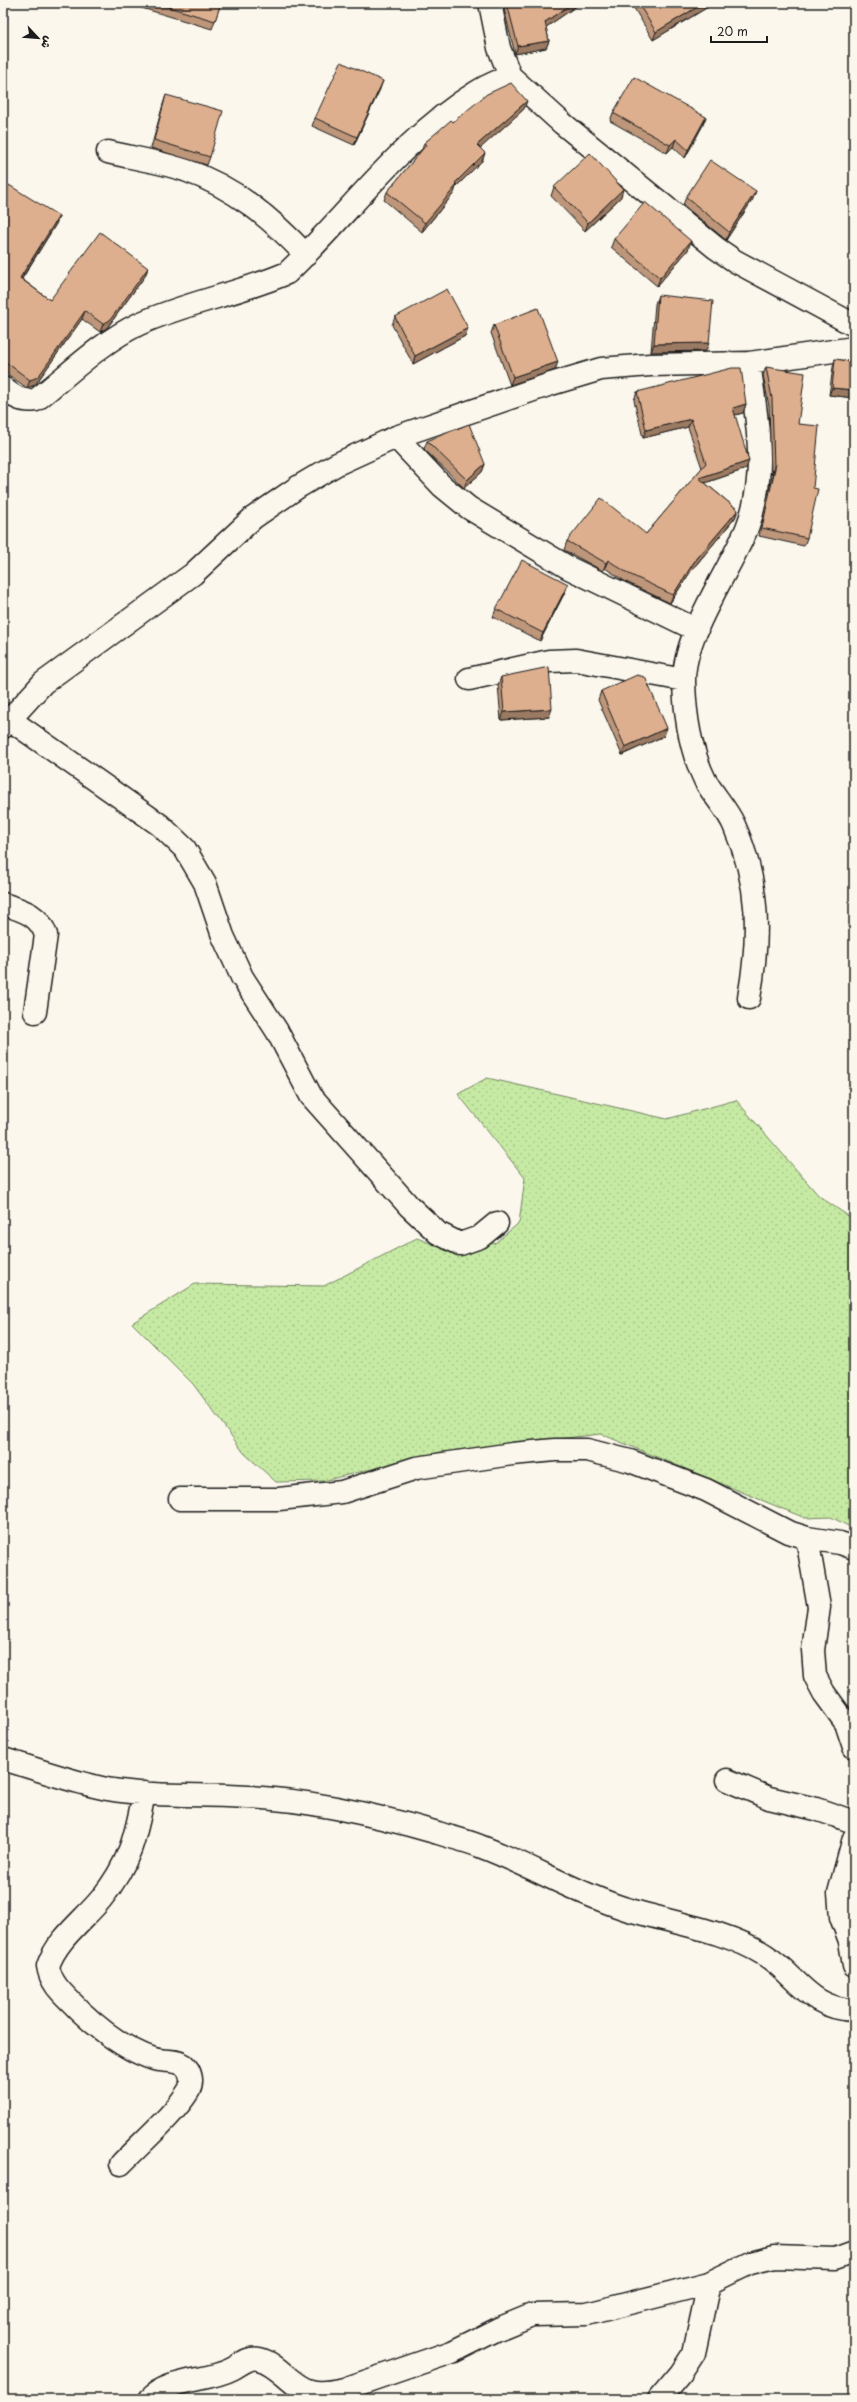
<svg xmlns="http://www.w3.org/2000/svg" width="857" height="2402" font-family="'Playpen Sans','Playpen Sans Arabic',sans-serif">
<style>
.grass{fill:url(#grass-dots);stroke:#718360}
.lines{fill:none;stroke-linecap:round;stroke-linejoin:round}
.minor-casing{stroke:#1c1c1c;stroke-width:25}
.minor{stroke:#fbf7ec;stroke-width:22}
.wall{fill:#be967a;stroke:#1c1c1c}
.shaded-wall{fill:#9b7a63;stroke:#1c1c1c}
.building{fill:#ddaf8e;stroke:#1c1c1c}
</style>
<defs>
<pattern id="grass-dots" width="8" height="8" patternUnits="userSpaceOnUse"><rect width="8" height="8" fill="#c6eaa3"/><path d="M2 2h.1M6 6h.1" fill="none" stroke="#aac88c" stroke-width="1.8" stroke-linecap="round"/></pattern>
</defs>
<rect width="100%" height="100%" fill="#fbf7ec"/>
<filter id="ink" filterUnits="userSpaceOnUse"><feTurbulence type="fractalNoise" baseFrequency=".025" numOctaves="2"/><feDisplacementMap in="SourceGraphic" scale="8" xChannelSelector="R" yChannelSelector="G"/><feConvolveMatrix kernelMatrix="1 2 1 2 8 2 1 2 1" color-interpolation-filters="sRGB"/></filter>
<g filter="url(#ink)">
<!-- grass -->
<path class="grass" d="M 487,1078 L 667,1119 L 736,1100 L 819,1196 L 854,1220 L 854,1529 L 831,1517 L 805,1518 L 601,1434 L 440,1452 L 323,1481 L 276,1482 L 244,1453 L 193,1384 L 132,1323 L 195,1284 L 324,1286 L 417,1238 L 453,1252 L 495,1243 L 519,1223 L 525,1178 L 458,1094 Z"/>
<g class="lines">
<!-- minor casing -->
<g class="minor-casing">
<path id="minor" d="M 490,3 L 499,48 L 510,76 L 562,123 L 716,248 L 735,261 L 854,325
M 108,152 C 133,158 160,162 185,170 C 234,187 271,218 306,255
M 749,363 C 757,419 768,474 747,528 C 729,572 683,634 684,682 C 685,715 690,750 705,780 C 713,795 727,809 734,825 C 760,884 760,936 749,998
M 3,388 C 14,397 21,402 36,400 C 69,374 101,342 139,324 C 187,302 239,294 287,273 C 350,213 402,138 477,92 C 487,85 499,81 510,76
M 396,437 L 442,486 L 469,508 L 569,568 L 697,630
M 469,679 L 549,661 L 576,660 L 684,680
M 9,719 L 160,825 L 185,849 L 205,883 L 223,936 L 242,977 L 277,1031 L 311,1096 L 409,1206 L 438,1233 L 460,1244 L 480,1237 L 497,1223
M 3,727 L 43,683 L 193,574 L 253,518 L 298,487 L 337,464 L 396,437 L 551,384 L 601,369 L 650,365 L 749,363 L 854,348
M 3,904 C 22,910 39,914 46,935 L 35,1012
M 180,1499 L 279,1499 L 342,1492 L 416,1468 L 512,1454 L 555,1450 L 587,1450 L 630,1461 L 706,1490 L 788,1532 L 807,1538
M 854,1548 L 840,1543 L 807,1538 L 819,1607 L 813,1650 L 815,1676 L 824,1693 L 846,1723 L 854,1747
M 3,1759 C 37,1769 72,1782 107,1789 C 154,1797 201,1794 248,1797 C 312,1800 376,1815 438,1833 C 453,1838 468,1841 482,1847 C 530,1865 574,1892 623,1908 C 667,1922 726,1930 765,1955 C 798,1976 809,2009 854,2010
M 727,1780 L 769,1798 L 816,1809 L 854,1822
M 854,1838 L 839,1893 L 841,1917 L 850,1941 L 854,1966
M 121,2164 C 141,2143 175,2114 189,2090 C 193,2082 191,2071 184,2065 C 175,2059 164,2062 154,2059 C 126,2050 100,2030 79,2010 C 66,1996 51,1986 48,1966 C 57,1939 84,1920 101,1899 C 130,1863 136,1836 144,1793
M 149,2399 C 169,2378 207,2382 232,2369 C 240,2365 249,2356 259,2359 C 280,2364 291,2387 311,2391 C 321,2394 334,2391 344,2389 L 452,2352 L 498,2329 L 532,2315 L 587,2314 L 709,2283 L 750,2263 L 774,2257 L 835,2259 L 854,2252
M 659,2399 L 681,2373 L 694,2353 L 709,2283"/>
</g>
<!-- minor -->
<use href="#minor" class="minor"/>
</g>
<!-- wall -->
<path class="wall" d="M 125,3 L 221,3 L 212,29 Z
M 506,3 L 581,3 L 546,27 L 549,41 L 546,48 L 515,54 L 504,9 Z
M 631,3 L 709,3 L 708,7 L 653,40 Z
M 380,89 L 354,145 L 312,126 L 315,118 Z
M 166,95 L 210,157 L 207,165 L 151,148 L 163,104 Z
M 524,109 L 480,148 L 485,153 L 482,161 L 456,187 L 454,193 L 422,232 L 384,200 L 387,192 L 422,150 L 424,143 L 453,122 Z
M 613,113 L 703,125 L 685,158 L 673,147 L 667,153 L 610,121 Z
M 554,187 L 621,197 L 585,231 L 551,196 Z
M 3,195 L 59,216 L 56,224 L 22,279 L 50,300 L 148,268 L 145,276 L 107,328 L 100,332 L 82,319 L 35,385 L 27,388 L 3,371 Z
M 686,197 L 753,199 L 726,240 L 683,205 Z
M 614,239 L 688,250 L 657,286 L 611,247 Z
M 658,295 L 706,351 L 651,352 L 655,304 Z
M 395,317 L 465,336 L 413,364 L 392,325 Z
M 494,325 L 555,370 L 510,385 L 491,333 Z
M 835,359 L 854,362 L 854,398 L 829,395 L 833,367 Z
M 766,367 L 798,424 L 807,538 L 804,546 L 759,536 L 773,472 L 771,475 L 769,406 L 763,375 Z
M 637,392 L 746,404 L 743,413 L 735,415 L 746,469 L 705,483 L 738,510 L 735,518 L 691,571 L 670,603 L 626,582 L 605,568 L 603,571 L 564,550 L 567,541 L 646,534 L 702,468 L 688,427 L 643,438 L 634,400 Z
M 427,441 L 485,464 L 482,472 L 464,488 L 424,449 Z
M 568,584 L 565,592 L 540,641 L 493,617 L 496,609 Z
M 501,677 L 549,717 L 501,720 L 498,685 Z
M 601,691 L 664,736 L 622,755 L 598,700 Z"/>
<!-- shaded-wall -->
<path class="shaded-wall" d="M 573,3 L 581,3 L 542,30 L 545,22 Z
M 704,3 L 709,3 L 708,7 L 653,40 L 656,32 Z
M 549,41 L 546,48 L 515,54 L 518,46 Z
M 383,81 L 380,89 L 354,145 L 357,137 Z
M 527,101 L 524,109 L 474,154 L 477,145 Z
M 706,117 L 703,125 L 685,158 L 688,150 Z
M 676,139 L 673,147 L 667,153 L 670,145 Z
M 485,153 L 482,161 L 456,187 L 454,193 L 422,232 L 425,223 L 455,183 Z
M 623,189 L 621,197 L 585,231 L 588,223 Z
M 756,191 L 753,199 L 726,240 L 729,232 Z
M 59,216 L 56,224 L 17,286 L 20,278 Z
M 691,241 L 688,250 L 657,286 L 660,278 Z
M 148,268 L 145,276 L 107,328 L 100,332 L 103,324 Z
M 85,311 L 82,319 L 35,385 L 27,388 L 30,380 Z
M 468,328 L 465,336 L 413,364 L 415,356 Z
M 709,343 L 706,351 L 651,352 L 654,344 Z
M 558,362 L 555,370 L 510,385 L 513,377 Z
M 832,388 L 854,390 L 854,398 L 829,395 Z
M 746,404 L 743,413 L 730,416 L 733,408 Z
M 691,419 L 688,427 L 643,438 L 646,430 Z
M 749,461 L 746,469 L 696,486 L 699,478 Z
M 485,464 L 482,472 L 464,488 L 467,480 Z
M 776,464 L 773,472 L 771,475 L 774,467 Z
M 738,510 L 735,518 L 691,571 L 670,603 L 673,595 L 694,562 Z
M 608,560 L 605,568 L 603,571 L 606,563 Z
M 568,584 L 565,592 L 540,641 L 543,633 Z
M 552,709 L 549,717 L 501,720 L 504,712 Z
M 667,728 L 664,736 L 622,755 L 625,747 Z"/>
<!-- building -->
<path class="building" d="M 155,3 L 221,3 L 215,21 Z
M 507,3 L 573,3 L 545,22 L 549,41 L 518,46 Z
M 638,3 L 704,3 L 656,32 Z
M 341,62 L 383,81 L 357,137 L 315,118 Z
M 634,77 L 706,117 L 688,150 L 676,139 L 670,145 L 613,113 Z
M 511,83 L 527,101 L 477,145 L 485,153 L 455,183 L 457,185 L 425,223 L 387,192 L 426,145 L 424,143 L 436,133 L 451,120 L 453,122 L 487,94 Z
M 166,95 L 223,111 L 210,157 L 154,140 Z
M 590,153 L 623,189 L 588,223 L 554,187 Z
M 710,160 L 756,191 L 729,232 L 686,197 Z
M 9,185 L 59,216 L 20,278 L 50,300 L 100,232 L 148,268 L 110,320 L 103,324 L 85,311 L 38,377 L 30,380 L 3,360 L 3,195 Z
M 645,202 L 691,241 L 660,278 L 614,239 Z
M 447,289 L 468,328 L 415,356 L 395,317 Z
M 658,295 L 713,301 L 709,343 L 654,344 Z
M 538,308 L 558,362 L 513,377 L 494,325 Z
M 835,359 L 854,362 L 854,390 L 832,388 Z
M 766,367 L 805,373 L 798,424 L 819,426 L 813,488 L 818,489 L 807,538 L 762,528 L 776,464 L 774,467 L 772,398 Z
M 732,368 L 741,368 L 746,404 L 733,408 L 749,461 L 699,478 L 738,510 L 694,562 L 673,595 L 629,574 L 608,560 L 606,563 L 567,541 L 601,498 L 646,534 L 706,463 L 691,419 L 646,430 L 637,392 Z
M 469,424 L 485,464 L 467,480 L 427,441 Z
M 522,560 L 568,584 L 543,633 L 496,609 Z
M 549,667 L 552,709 L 504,712 L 501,677 Z
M 637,675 L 645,677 L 667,728 L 625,747 L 601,691 Z"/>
</g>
<!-- margin -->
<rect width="857" height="2402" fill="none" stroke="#fbf7ec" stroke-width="16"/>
<rect x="8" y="8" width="841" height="2386" fill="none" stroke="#1c1c1c" stroke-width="1.5" filter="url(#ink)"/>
<!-- north arrow -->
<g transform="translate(38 38) rotate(116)" stroke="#fbf7ec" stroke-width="3" paint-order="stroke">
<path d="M0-3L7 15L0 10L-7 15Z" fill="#1c1c1c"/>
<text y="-6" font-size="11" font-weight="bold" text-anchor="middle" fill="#1c1c1c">ش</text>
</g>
<!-- scale -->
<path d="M711 36v6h56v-6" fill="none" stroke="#1c1c1c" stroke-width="2"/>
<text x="717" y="36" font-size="12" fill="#1c1c1c" stroke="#fbf7ec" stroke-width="3" paint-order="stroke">20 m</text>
</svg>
